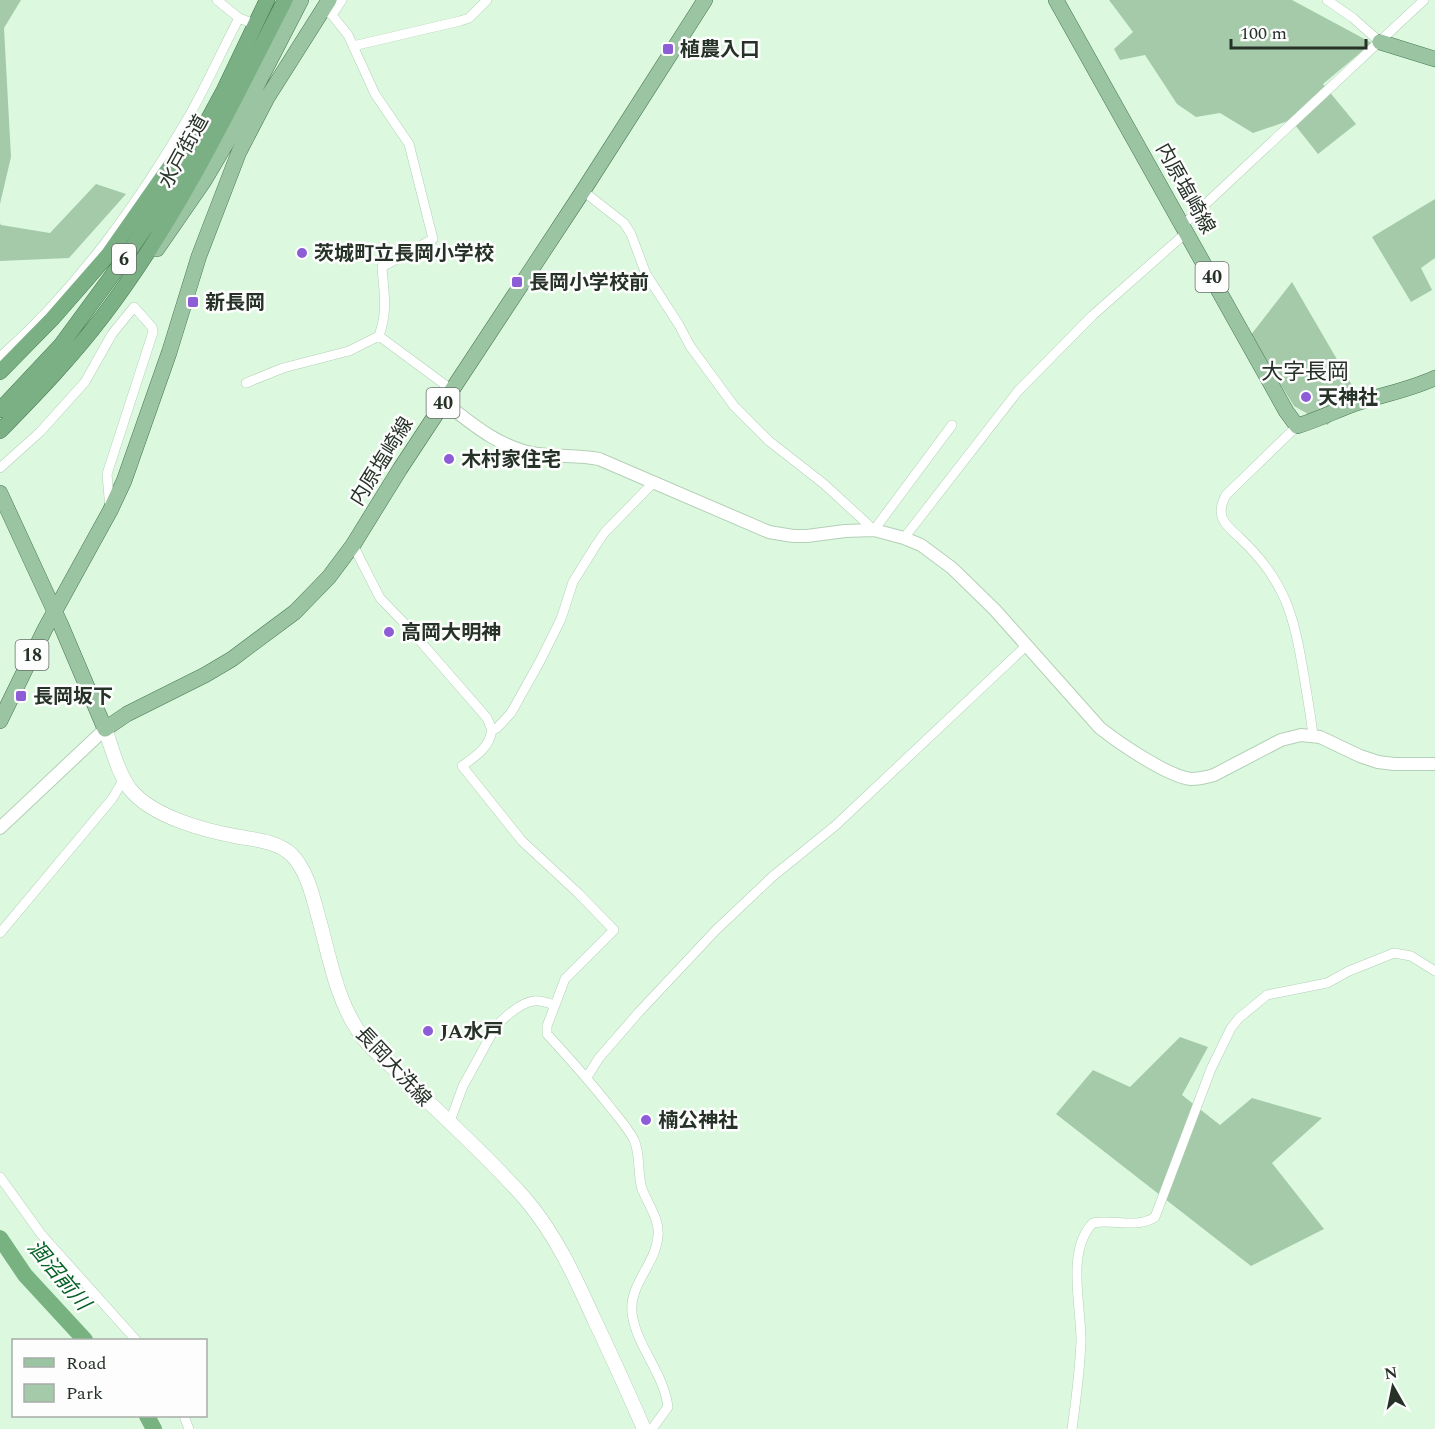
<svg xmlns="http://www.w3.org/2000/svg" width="1435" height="1429" font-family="Spectral,'Noto Sans JP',serif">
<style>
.green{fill:#a5caaa}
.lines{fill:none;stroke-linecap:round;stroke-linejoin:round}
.river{stroke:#78b281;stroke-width:16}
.minor-casing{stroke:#b3d0b6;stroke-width:10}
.tertiary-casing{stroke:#b3d0b6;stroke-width:14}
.secondary-casing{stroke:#b3d0b6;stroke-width:15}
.primary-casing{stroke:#477850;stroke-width:16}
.trunk-casing{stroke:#477850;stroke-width:16}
.minor{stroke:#fff;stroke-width:9}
.tertiary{stroke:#fff;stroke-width:12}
.secondary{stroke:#fff;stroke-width:14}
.primary{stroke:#9bc4a3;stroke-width:15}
.trunk{stroke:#7ab084;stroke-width:15}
.poi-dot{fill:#8d5dd7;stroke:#fdfdfd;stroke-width:2}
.labels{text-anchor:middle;stroke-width:5;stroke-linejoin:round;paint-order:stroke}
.shield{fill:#fdfdfd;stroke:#666f68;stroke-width:1.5}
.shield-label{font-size:18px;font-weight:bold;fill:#263228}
.poi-label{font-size:20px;font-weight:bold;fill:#263228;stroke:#fdfdfd;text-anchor:start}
.street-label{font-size:20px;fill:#263228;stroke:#fdfdfd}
.water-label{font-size:21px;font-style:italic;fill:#056326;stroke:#fdfdfd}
.quarter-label{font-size:22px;fill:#263228;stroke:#fdfdfd}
</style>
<rect width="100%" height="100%" fill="#dcf9df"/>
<!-- green -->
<path class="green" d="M 0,0 L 21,0 L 4,28 L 11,157 L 0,204 Z
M 1109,0 L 1292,0 L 1372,43 L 1323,84 L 1356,124 L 1318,154 L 1291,120 L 1253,133 L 1220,113 L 1196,117 L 1177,104 L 1145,55 L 1120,60 L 1114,49 L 1133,32 Z
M 96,184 L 126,194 L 69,258 L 0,261 L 0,223 L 1,225 L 50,233 Z
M 1435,199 L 1435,258 L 1421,268 L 1432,290 L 1411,302 L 1372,237 Z
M 1292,282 L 1360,399 L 1327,425 L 1294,406 L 1250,336 Z
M 1180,1037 L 1208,1047 L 1182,1095 L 1220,1125 L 1252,1098 L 1322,1118 L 1272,1163 L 1324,1229 L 1251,1266 L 1056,1114 L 1093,1070 L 1130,1087 Z"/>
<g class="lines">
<!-- river -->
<path class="river" d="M 0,1238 L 25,1275 L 85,1340
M 147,1416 L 154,1429"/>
<!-- minor casing -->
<g class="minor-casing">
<path id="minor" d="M 217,0 L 239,18 L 254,24
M 1327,0 L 1353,18 L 1380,42
M 323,9 L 332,15 L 348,35 L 375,94 L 409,144 L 433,239 L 382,267 C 384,295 388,309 379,336 L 452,390
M 332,15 L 342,0
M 353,46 L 460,21 L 469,18 L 487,0
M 583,191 L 624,223 L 631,234 L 646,274 L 679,325 L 690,346 L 734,406 L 769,441 L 824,484 L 874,530 L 952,425
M 1183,225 L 1424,0
M 0,357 C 77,289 137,205 189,116 C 207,84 222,50 239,18
M 246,383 L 283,368 L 349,351 L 379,336
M 1297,426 L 1226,495 C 1215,515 1224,524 1239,537 C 1286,581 1294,616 1304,676 C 1307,696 1311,716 1313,736
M 0,468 L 40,432 L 85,382 L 112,334 L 134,307 L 152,327 L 153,332 L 107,474 L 110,509
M 904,538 L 1018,391 L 1093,315 L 1187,232
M 353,545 L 380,598 L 407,626 L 487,718 L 492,730
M 0,933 L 112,799 L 124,779
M 587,1077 L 599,1058 L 639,1012 L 716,930 L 772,877 L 836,825 L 1027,645
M 449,1124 L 463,1086 L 496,1026 C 505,1017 522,1002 534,1001 C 541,1000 548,1003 554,1005
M 0,1177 L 41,1234 L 136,1340
M 184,1416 L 189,1429
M 652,1429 L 668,1407 C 664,1373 636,1346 632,1313 C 629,1284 656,1264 658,1236 C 660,1220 648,1204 642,1189 C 637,1173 641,1155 634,1140 C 628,1128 618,1117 610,1107 C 590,1081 569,1058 547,1034 L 547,1026 L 565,979 L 614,930 L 578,893 L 522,841 L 462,766 C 476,756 489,748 492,730 L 497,728 L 511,713 L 539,663 L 561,619 L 573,582 L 596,545 L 605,532 L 654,482
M 1072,1429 C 1076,1400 1080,1370 1081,1340 C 1081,1305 1066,1250 1093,1223 C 1113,1219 1138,1229 1155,1217 L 1211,1069 L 1231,1028 L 1239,1018 L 1267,995 L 1327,983 L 1349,971 L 1394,953 L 1411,956 L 1435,971"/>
</g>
<!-- tertiary casing -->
<g class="tertiary-casing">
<path id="tertiary" d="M 444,402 C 472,424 501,449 538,454 C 559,457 579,455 599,459 L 769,532 L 793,536 L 807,536 L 845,531 L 874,530 L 904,538 L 921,545 L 952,568 L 995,610 L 1100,728 C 1119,743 1167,776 1191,779 C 1199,779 1207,777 1214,775 L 1281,740 L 1301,735 L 1320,737 L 1360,756 L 1378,762 L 1394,764 L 1435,764
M 0,828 L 105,729"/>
</g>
<!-- secondary casing -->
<g class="secondary-casing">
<path id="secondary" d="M 105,729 C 112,748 118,773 130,789 C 152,817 206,831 240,837 C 258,840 278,842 292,855 C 308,872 313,898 319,919 C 329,955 336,997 357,1029 C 368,1047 386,1061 402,1076 C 443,1117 490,1158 527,1201 C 557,1237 575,1277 594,1319 C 611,1355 628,1392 644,1429"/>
</g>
<!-- primary casing -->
<g class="primary-casing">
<path id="primary" d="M 1056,0 L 1286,411 L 1297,426 C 1317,420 1335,411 1354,404 C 1381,395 1409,390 1435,378
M 1380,42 L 1435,59
M 157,249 L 204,181 L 233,132 L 301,0
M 0,493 L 60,623 L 105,729 L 127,714 L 205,675 L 232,659 L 295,612 L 329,577 L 353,545 L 400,469 L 583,191 L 705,0
M 0,721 L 45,629 L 110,511 L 124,481 L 169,353 L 199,256 L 239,152 L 267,98 L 329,0"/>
</g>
<!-- trunk casing -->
<g class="trunk-casing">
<path id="trunk" d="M 0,372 L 52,319 L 108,255 L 187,142
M 0,410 L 61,345 L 122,262 L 166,197 L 224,90 L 267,0
M 0,431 C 36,394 72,357 103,316 C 177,219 230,108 285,0"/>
</g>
<!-- minor -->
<use href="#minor" class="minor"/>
<!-- tertiary -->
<use href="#tertiary" class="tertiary"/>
<!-- secondary -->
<use href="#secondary" class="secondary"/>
<!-- primary -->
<use href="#primary" class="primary"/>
<!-- trunk -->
<use href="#trunk" class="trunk"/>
</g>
<!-- markers -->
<g class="poi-dot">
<rect x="662" y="43" width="12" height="12" rx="3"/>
<circle cx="302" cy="253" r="6"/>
<rect x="511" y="276" width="12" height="12" rx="3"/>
<rect x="187" y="296" width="12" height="12" rx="3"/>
<circle cx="1306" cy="397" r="6"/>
<circle cx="449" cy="459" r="6"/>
<circle cx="389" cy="632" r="6"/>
<rect x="15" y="690" width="12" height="12" rx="3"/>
<circle cx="428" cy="1031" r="6"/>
<circle cx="646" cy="1120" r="6"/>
</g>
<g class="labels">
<!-- shield labels -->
<g class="shield">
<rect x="112" y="244" width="24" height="30" rx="4.5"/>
<rect x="1195.5" y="262" width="33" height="30" rx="4.5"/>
<rect x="426.5" y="388" width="33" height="30" rx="4.5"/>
<rect x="15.5" y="640" width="33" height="30" rx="4.5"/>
</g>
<g class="shield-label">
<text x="124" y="265">6</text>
<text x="1212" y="283">40</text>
<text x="443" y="409">40</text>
<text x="32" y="661">18</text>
</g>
<!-- poi labels -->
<g class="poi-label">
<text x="680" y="56">植農入口</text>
<text x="314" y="260">茨城町立長岡小学校</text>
<text x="529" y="289">長岡小学校前</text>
<text x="205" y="309">新長岡</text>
<text x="1318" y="404">天神社</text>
<text x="461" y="466">木村家住宅</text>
<text x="401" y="639">高岡大明神</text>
<text x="33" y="703">長岡坂下</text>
<text x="440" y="1038">JA水戸</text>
<text x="658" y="1127">楠公神社</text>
</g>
<!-- street labels -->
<g class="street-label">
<text transform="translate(183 151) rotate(-61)" y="7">水戸街道</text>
<text transform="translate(1186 188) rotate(61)" y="7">内原塩崎線</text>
<text transform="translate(381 461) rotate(-58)" y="7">内原塩崎線</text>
<text transform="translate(394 1066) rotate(47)" y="7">長岡大洗線</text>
</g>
<!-- water labels -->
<g class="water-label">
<text transform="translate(59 1275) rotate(50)" y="7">涸沼前川</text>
</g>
<!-- quarter labels -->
<g class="quarter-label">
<text x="1305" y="379">大字長岡</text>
</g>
</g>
<!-- legend -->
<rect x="12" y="1339" width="195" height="78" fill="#fdfdfd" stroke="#a7aca8" stroke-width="1.5"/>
<rect x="24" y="1358" width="30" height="9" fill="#9bc4a3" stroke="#a7aca8" stroke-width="1.5"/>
<text x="66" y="1369" font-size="18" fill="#263228">Road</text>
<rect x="24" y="1384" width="30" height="18" fill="#a5caaa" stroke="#a7aca8" stroke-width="1.5"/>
<text x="66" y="1399" font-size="18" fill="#263228">Park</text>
<!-- north arrow -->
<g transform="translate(1393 1387) rotate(351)" stroke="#fdfdfd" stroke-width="4.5" paint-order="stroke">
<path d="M0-4.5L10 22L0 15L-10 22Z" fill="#263228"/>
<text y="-9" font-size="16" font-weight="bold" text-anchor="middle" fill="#263228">N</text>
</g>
<!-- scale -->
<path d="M1231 39v9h135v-9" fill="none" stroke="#263228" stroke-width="3"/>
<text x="1240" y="39" font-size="18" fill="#263228" stroke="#fdfdfd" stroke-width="4.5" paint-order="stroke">100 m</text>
</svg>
